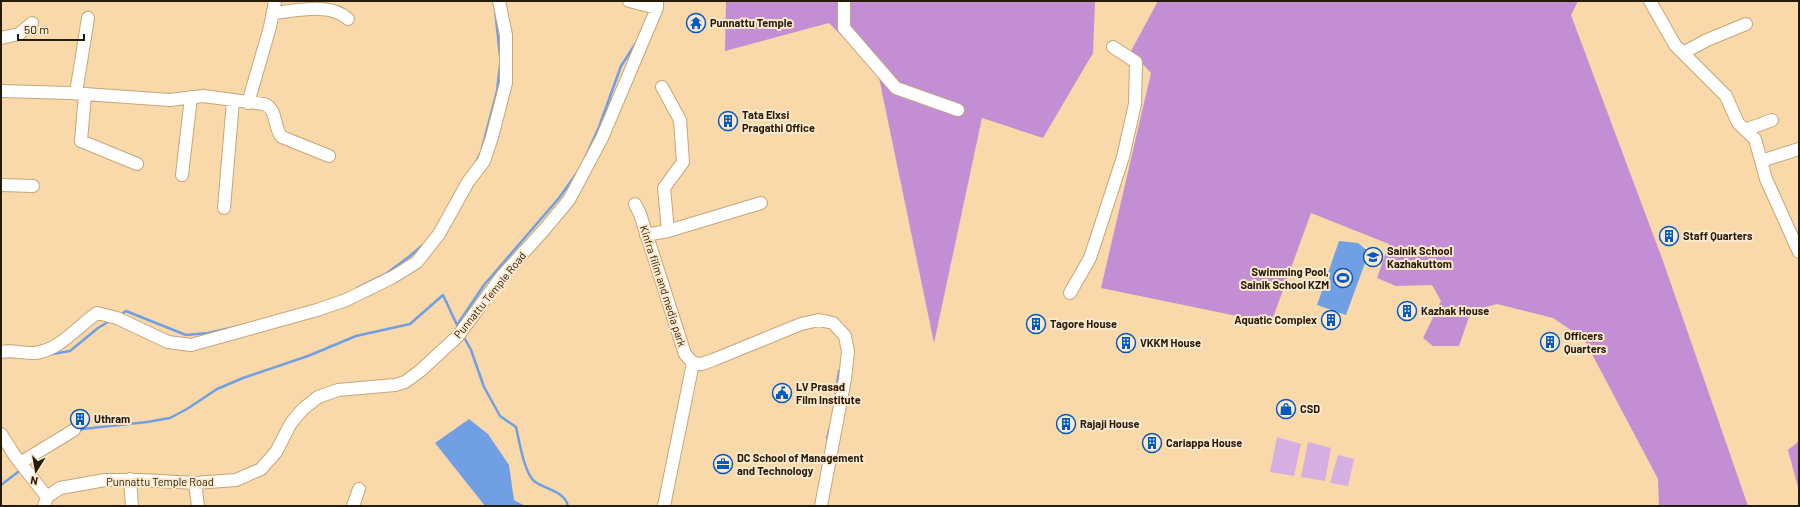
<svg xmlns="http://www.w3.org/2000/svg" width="1800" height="507" font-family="Barlow,sans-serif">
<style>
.green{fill:#d5aee2}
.forest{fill:#c38ed4}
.water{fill:#709fe4}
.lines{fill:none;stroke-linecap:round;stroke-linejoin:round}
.stream{stroke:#709fe4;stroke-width:2.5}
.minor-casing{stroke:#c5a678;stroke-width:14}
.minor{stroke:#fff;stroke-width:12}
.labels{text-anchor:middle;stroke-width:4;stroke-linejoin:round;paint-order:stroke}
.poi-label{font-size:11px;font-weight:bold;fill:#261a08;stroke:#fce9cd;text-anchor:start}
.street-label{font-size:11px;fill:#261a08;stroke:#fce9cd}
</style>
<rect width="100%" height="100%" fill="#f9d9aa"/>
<!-- green -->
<path class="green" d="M 1277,437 L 1301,444 L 1294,476 L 1270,472 Z
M 1308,442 L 1331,448 L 1325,481 L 1301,477 Z
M 1338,455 L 1354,459 L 1348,486 L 1330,483 Z"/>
<!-- forest -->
<path class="forest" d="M 726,1 L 1095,1 L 1093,53 L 1043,138 L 982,118 L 934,343 L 878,73 L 829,23 L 725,51 Z
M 1158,1 L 1578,1 L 1571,15 L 1663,261 L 1748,506 L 1659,506 L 1658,479 L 1584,339 L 1553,318 L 1497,304 L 1471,311 L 1459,346 L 1433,346 L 1423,338 L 1441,301 L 1432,285 L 1396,286 L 1377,278 L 1389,244 L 1311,213 L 1271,323 L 1101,288 L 1151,73 L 1131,51 Z
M 1799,441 L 1799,491 L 1788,450 Z"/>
<!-- water -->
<path class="water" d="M 1339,241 L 1358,243 L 1369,252 L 1346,315 L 1317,305 Z
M 469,419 L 488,434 L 509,465 L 514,500 L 525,506 L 485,506 L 435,443 Z"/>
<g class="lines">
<!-- stream -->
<path class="stream" d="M 495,9 L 500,56
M 482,148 L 497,91 L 500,65
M 584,160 L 599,127 L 621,66 L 636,43
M 476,162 L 481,152
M 357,288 L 387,273 L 410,256 L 424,244
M 123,313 L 126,311 L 186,335 L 208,333 L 239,326
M 465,339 L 471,350 L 484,387 L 500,416 L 516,427 C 519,440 524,472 534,481 C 544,489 565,491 568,506
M 47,355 L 70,351 L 98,328 L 108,322
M 3,357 L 16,357
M 834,406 L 839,371
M 78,432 L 83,429 L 147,422 L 170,418 L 187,409 L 217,389 L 243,378 L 308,356 L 356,336 L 410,324 L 443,295 L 457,325 L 484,285 L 559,198 L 579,170
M 827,438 L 830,427
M 1,485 L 18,472"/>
<!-- minor casing -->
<g class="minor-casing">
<path id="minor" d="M 629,1 L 657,8
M 844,1 L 844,28 L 896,88 L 958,110
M 1650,1 L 1675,45 L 1726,96 L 1738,123 L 1755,139 L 1766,179 L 1799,252
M 273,13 C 295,11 331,2 348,19
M 1,38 L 19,34 L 32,23
M 1683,53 L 1707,40 L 1746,24
M 662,87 L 680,120 L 683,162 L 664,188 L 668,231
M 1,91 L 70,93 L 170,100 L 203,96 L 264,104 C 278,109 273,128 282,137 L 329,156
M 76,93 L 88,18
M 85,94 L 81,141 L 137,164
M 248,103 L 270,27 L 275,1
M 1745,130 L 1772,120
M 1761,161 L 1799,149
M 182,175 L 191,97
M 1,185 L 33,186
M 635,204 L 640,214 L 685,354 L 693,363 L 702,364 L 713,360 L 801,324 L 819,320 L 833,323 L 845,336 L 848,352 L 845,379 L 821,506
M 224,208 L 233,101
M 646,235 L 668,231 L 761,203
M 1070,293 L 1090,258 L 1123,157 L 1135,104 L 1136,62 L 1113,47
M 1,352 C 12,349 24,354 35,353 C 60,350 78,326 97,313 L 117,318 L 168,342 L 191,345 L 317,310 L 346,300 L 393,277 L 417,262 L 439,234 L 468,182 L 484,161 L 492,137 L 506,83 L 506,35 L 499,1
M 1,434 L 15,456 L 47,497
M 20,463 L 74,430
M 130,479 L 132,506
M 195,483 L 198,506
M 44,506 L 47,497 L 60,488 L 105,480 L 141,480 L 195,483 L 236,480 L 261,469 L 276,452 L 291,423 L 303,409 L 318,397 L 338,390 L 395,385 L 405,382 L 420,371 L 458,336 L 502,276 L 544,230 L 569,200 L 602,138 L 657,8 L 657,1
M 353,506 L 359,489
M 664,506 L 693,363"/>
</g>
<!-- minor -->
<use href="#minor" class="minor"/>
</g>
<!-- icons -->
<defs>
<g id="temple-ring" transform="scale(1)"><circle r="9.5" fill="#fce9cd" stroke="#005ac3" stroke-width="1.5"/><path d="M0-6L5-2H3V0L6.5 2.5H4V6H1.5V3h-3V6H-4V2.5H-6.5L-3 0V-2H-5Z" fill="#005ac3"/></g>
<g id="building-ring" transform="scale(1)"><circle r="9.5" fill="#fce9cd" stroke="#005ac3" stroke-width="1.5"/><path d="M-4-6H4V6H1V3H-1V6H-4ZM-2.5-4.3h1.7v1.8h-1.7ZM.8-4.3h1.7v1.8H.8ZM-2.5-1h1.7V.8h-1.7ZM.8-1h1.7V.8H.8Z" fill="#005ac3"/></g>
<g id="school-ring" transform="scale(1)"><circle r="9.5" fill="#fce9cd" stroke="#005ac3" stroke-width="1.5"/><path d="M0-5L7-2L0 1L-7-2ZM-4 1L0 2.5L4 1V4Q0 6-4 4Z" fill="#005ac3"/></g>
<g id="stadium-ring" transform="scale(1)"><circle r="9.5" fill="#fce9cd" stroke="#005ac3" stroke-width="1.5"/><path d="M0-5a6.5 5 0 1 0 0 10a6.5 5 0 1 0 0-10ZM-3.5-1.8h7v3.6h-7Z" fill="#005ac3"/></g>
<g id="civic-ring" transform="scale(1)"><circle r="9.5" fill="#fce9cd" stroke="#005ac3" stroke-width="1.5"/><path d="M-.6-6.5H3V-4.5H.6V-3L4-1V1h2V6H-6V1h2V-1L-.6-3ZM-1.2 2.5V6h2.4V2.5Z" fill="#005ac3"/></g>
<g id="shop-ring" transform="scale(1)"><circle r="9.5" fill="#fce9cd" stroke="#005ac3" stroke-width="1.5"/><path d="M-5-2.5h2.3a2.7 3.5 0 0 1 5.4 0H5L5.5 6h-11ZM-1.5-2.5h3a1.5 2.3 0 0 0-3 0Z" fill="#005ac3"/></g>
<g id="office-ring" transform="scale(1)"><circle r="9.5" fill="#fce9cd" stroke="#005ac3" stroke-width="1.5"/><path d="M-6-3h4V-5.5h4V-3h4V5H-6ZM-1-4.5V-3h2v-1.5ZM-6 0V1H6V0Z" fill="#005ac3"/></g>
</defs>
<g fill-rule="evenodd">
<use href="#temple-ring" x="696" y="23"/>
<use href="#building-ring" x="728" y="121"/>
<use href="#building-ring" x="1669" y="236"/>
<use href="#school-ring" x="1373" y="257"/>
<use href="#stadium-ring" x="1343" y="278"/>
<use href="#building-ring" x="1407" y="311"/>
<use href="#building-ring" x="1331" y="320"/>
<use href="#building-ring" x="1036" y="324"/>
<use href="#building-ring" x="1550" y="342"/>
<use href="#building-ring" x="1126" y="343"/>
<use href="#civic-ring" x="782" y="393"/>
<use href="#shop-ring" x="1286" y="409"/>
<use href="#building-ring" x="80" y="419"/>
<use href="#building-ring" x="1066" y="424"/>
<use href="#building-ring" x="1152" y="443"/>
<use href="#office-ring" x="723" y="464"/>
</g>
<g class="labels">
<!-- poi labels -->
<g class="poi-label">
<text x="710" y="27">Punnattu Temple</text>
<text x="742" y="119">Tata Elxsi<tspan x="742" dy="13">Pragathi Office</tspan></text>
<text x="1683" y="240">Staff Quarters</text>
<text x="1387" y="255">Sainik School<tspan x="1387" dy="13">Kazhakuttom</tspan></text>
<text x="1329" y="276" text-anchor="end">Swimming Pool,<tspan x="1329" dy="13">Sainik School KZM</tspan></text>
<text x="1421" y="315">Kazhak House</text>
<text x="1317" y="324" text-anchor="end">Aquatic Complex</text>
<text x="1050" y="328">Tagore House</text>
<text x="1564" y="340">Officers<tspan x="1564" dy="13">Quarters</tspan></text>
<text x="1140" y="347">VKKM House</text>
<text x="796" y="391">LV Prasad<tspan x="796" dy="13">Film Institute</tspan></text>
<text x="1300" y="413">CSD</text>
<text x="94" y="423">Uthram</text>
<text x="1080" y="428">Rajaji House</text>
<text x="1166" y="447">Cariappa House</text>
<text x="737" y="462">DC School of Management<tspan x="737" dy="13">and Technology</tspan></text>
</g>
<!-- street labels -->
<g class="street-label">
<text transform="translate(663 286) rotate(72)" y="4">Kinfra filim and media park</text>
<text transform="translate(490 295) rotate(-51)" y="4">Punnattu Temple Road</text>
<text x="160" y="486">Punnattu Temple Road</text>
</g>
</g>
<!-- border -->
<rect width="1800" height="507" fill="none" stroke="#261a08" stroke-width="4"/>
<!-- north arrow -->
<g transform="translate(36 471) rotate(191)" stroke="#fce9cd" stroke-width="3" paint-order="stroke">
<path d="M0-3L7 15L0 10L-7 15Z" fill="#261a08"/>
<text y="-6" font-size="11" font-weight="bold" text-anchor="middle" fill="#261a08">N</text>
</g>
<!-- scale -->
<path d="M18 34v6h66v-6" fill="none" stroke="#261a08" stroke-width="2"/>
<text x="24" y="34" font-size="12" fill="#261a08" stroke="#fce9cd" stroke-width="3" paint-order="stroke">50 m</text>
</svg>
